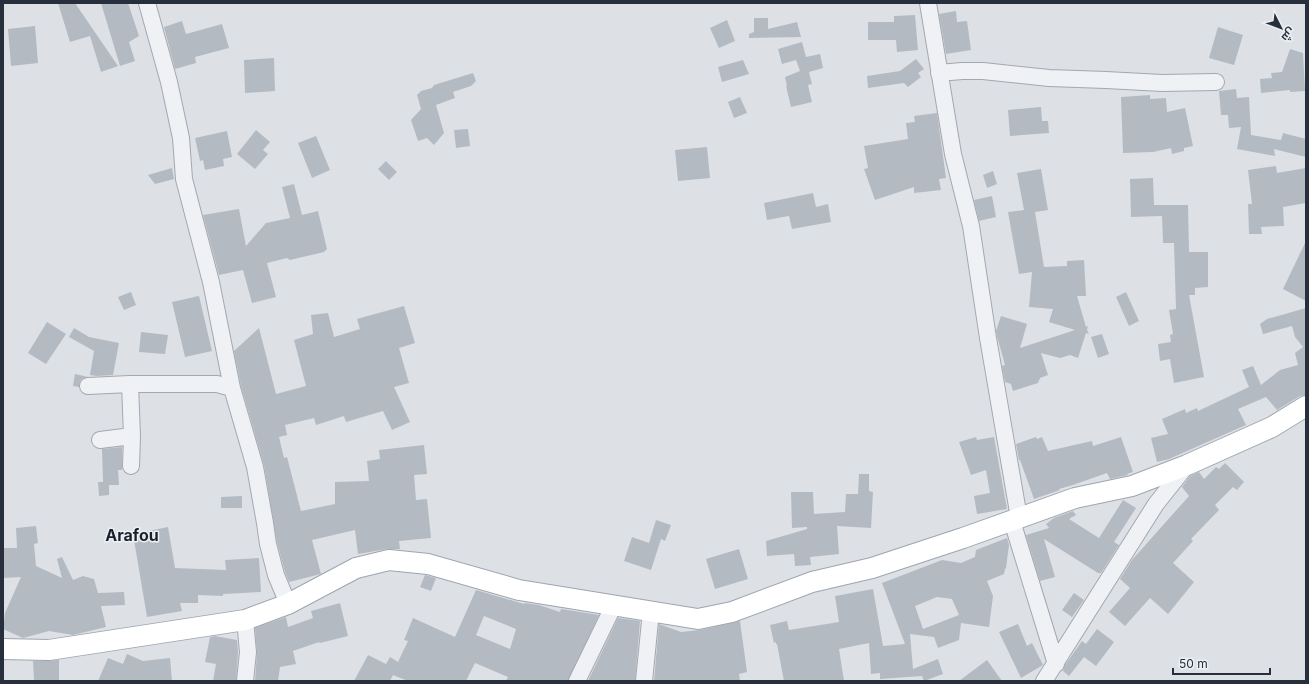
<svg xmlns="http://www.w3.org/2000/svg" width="1309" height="684" font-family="Inter,Cairo,sans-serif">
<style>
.building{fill:#b4bac2;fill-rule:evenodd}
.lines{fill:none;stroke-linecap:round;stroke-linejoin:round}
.minor-casing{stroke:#a3a8b0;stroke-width:18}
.major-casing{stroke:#9da5b1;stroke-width:22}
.minor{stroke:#eff1f5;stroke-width:16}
.major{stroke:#fff;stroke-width:20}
.labels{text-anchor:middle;stroke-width:3;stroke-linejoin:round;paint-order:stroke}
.district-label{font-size:16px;font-weight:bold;fill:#19202c;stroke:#eceff4}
</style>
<rect width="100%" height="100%" fill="#dde1e6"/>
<!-- building -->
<path class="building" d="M 58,3 L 75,3 L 118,66 L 101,72 L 90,36 L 70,42 Z
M 101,3 L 128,3 L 139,36 L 129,42 L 135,61 L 120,66 Z
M 956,11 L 957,22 L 967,21 L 971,50 L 946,54 L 939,14 Z
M 915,15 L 918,50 L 897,52 L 896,40 L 868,40 L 868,22 L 894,22 L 894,16 Z
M 754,18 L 768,18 L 768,29 L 797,22 L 801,37 L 749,38 L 749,34 L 754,32 Z
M 727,20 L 735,41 L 719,48 L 710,28 Z
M 182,21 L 186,34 L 222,24 L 229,48 L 195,57 L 196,63 L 175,69 L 164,27 Z
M 35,26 L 38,63 L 11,66 L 8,29 Z
M 1218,27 L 1243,35 L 1234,65 L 1209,58 Z
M 802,42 L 806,57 L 820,54 L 823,68 L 809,72 L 812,84 L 808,85 L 812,102 L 791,107 L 786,86 L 787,86 L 785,77 L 800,71 L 796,60 L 782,64 L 778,49 Z
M 1290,49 L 1303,53 L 1305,91 L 1290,92 L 1290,90 L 1261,93 L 1260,79 L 1272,78 L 1271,73 L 1282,72 Z
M 274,58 L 275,91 L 245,93 L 244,60 Z
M 916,59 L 924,69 L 918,73 L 921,77 L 908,87 L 904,83 L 868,88 L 867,76 L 900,71 Z
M 743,60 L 749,74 L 722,82 L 718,67 Z
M 473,73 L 476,81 L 471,86 L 453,92 L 455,98 L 436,105 L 444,133 L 434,145 L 427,138 L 418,141 L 411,120 L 421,109 L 417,95 L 421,91 L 432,88 L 434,85 Z
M 1236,89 L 1237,98 L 1249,97 L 1251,135 L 1281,140 L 1283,133 L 1306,139 L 1306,157 L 1274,149 L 1275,156 L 1237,149 L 1241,127 L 1229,128 L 1228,115 L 1221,115 L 1219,91 Z
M 1150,95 L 1150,99 L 1166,98 L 1167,112 L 1185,108 L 1193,146 L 1184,148 L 1184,151 L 1172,154 L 1171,148 L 1153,152 L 1123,153 L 1121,97 Z
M 740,97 L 747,113 L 734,118 L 728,102 Z
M 1041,107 L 1042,121 L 1048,121 L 1049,133 L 1010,136 L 1008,110 Z
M 937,113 L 946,178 L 939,179 L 941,190 L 914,193 L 914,187 L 875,200 L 864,169 L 868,168 L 864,146 L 908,139 L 906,123 L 915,122 L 914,116 Z
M 468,129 L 470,146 L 456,148 L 454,130 Z
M 256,130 L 270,142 L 263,150 L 268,154 L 255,169 L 237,154 Z
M 227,131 L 232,157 L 223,159 L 224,166 L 205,170 L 203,160 L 200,161 L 195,138 Z
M 316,136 L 330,170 L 312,178 L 298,143 Z
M 707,147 L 710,178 L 678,181 L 675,150 Z
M 386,161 L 397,172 L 389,180 L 378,169 Z
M 1276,166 L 1277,173 L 1306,168 L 1306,203 L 1283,207 L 1284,226 L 1261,227 L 1262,234 L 1249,234 L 1248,204 L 1252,204 L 1248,170 Z
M 172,168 L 174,179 L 155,184 L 148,175 Z
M 1041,169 L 1048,210 L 1035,212 L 1044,267 L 1067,266 L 1067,261 L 1084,260 L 1086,296 L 1077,296 L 1086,327 L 1088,326 L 1087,330 L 1089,334 L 1086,333 L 1078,358 L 1070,355 L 1060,358 L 1041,353 L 1048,375 L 1040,378 L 1038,383 L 1013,391 L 1011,384 L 1005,382 L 1002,366 L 1005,365 L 997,336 L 996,331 L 1001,316 L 1027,324 L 1020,348 L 1075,330 L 1049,322 L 1053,309 L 1029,307 L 1032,272 L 1019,274 L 1008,212 L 1024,210 L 1017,173 Z
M 993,171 L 997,184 L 987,188 L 983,175 Z
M 1153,178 L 1154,205 L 1188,205 L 1189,252 L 1208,252 L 1208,287 L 1195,288 L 1195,295 L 1189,295 L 1204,377 L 1174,383 L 1170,359 L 1160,361 L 1158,344 L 1171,342 L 1170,335 L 1173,334 L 1169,310 L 1176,309 L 1174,243 L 1163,243 L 1162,216 L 1131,217 L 1130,179 Z
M 294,184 L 302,215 L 318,211 L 327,249 L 324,252 L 290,260 L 287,258 L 267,263 L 276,297 L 252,303 L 243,270 L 219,275 L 203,215 L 239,209 L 246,246 L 266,223 L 290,218 L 282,187 Z
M 813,193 L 816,207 L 828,204 L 831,222 L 792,229 L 789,216 L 767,220 L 764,203 Z
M 992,196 L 996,217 L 979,221 L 974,200 Z
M 1306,241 L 1306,301 L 1283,289 Z
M 131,292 L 136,305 L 124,310 L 118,297 Z
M 1126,292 L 1139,321 L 1129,326 L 1116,297 Z
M 199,296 L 212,351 L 185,357 L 172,302 Z
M 404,306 L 415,343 L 399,348 L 409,383 L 394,387 L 410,422 L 392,430 L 383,411 L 346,422 L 344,416 L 316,425 L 314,418 L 285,425 L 287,435 L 279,437 L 284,458 L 287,457 L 301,511 L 335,504 L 335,482 L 369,481 L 367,461 L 380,459 L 379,450 L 424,445 L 427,474 L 414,475 L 416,500 L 427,499 L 431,538 L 399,541 L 400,549 L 387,549 L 358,554 L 355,530 L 312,540 L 321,574 L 289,582 L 285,572 L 277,542 L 264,465 L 241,386 L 234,351 L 259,328 L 276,394 L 306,386 L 294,340 L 313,334 L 311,315 L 328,313 L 334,337 L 360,329 L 357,319 Z
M 1306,308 L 1306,395 L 1300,396 L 1277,410 L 1266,397 L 1238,409 L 1246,425 L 1169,459 L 1157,462 L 1151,438 L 1168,434 L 1162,419 L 1185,409 L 1186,413 L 1197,408 L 1198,411 L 1249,387 L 1242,370 L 1253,366 L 1261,385 L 1280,370 L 1298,365 L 1295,353 L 1303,347 L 1295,337 L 1292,326 L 1263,334 L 1260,324 L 1267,319 Z
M 47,322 L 66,334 L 46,364 L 28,353 Z
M 74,328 L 89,337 L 119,343 L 113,375 L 97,376 L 90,375 L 94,351 L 69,337 Z
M 141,332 L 168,335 L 165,354 L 139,352 Z
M 1102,334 L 1109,354 L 1098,358 L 1091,337 Z
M 75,374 L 88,377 L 83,378 L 80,381 L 79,387 L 73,386 Z
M 976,437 L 977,440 L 994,437 L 1007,509 L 977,514 L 974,496 L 990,493 L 986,470 L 971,475 L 959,442 Z
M 1036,437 L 1037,439 L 1042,437 L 1048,451 L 1092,441 L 1093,446 L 1121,437 L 1133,472 L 1127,474 L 1128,475 L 1110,479 L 1107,473 L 1073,485 L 1059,489 L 1060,490 L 1034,499 L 1020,460 L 1019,460 L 1016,444 Z
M 122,447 L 122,470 L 118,470 L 119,485 L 109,485 L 109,495 L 99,496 L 98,482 L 103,482 L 102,449 Z
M 1225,463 L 1244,482 L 1237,490 L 1233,487 L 1215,505 L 1219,510 L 1191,539 L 1193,541 L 1173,563 L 1194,582 L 1168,614 L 1150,598 L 1125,626 L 1109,612 L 1130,588 L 1120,579 L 1132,560 L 1189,496 L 1182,487 L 1190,476 L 1199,472 L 1204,479 L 1216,467 L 1219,469 Z
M 859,474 L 869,474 L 869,491 L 873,492 L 871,528 L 837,526 L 839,554 L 810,557 L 811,565 L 795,566 L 794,554 L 767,556 L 766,541 L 807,529 L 807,527 L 792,528 L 791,492 L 813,492 L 814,514 L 845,512 L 846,494 L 858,494 Z
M 242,496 L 242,508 L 221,508 L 221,497 Z
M 1123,500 L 1136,508 L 1114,542 L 1119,545 L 1101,573 L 1098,573 L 1044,539 L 1055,577 L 1040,581 L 1026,535 L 1049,528 L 1046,524 L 1054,518 L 1073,511 L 1076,515 L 1069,519 L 1099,538 Z
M 656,520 L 671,525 L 665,541 L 661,539 L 651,570 L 624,561 L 632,537 L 649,543 Z
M 36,526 L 38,543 L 34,544 L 36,566 L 62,578 L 57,559 L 62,557 L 73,580 L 83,576 L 94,579 L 98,593 L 124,592 L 125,605 L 101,606 L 106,627 L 73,635 L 49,631 L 23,638 L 3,629 L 5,613 L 21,577 L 3,578 L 3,548 L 17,548 L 16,528 Z
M 168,527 L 175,568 L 226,570 L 225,560 L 259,558 L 261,592 L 223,594 L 223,596 L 198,595 L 198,603 L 180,603 L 182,611 L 147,617 L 133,534 Z
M 1007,538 L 1009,545 L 1006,568 L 1005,569 L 1004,574 L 987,581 L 993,596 L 989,627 L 961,623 L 959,640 L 938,648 L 934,637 L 910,634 L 913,669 L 938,659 L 943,674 L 924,681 L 922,676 L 880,679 L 880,673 L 871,674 L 869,643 L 839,649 L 844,681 L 784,681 L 777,644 L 776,644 L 776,642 L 774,643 L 770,625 L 787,621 L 789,630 L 839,622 L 835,596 L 873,589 L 883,646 L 905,644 L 882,583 L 942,560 L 961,563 L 975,557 L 976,550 ZM 937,597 L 952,599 L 959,615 L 923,629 L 915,606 Z
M 739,549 L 748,579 L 715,589 L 706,559 Z
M 425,575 L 436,578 L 431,591 L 420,587 Z
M 476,590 L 524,604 L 525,603 L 539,605 L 560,612 L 561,609 L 599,615 L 568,681 L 506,681 L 508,677 L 475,663 L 466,681 L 408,681 L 393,675 L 390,681 L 354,681 L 368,655 L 386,664 L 390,657 L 398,662 L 408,641 L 404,640 L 413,618 L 455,637 ZM 484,616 L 516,629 L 510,649 L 476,635 Z
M 1074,593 L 1084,600 L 1072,617 L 1062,610 Z
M 340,603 L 348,636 L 320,643 L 319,642 L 293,651 L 296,664 L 280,667 L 278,681 L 255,681 L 257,653 L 255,628 L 286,617 L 288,627 L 313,618 L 311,611 Z
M 618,618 L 640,621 L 635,681 L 588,681 Z
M 740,621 L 747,672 L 739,674 L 740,681 L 654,681 L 659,624 L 681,632 L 700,630 Z
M 1018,624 L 1027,646 L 1032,643 L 1043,665 L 1021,678 L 999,632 Z
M 1097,629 L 1114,642 L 1096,666 L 1084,657 L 1069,676 L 1063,671 L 1065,665 L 1082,641 L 1086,644 Z
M 215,636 L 237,640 L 238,652 L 236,681 L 213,681 L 216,664 L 205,662 L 210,637 Z
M 127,654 L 143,661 L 170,658 L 172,681 L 98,681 L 108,658 L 123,664 Z
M 59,660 L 59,681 L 34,681 L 33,661 Z
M 987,660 L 1002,681 L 959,681 Z"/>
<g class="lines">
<!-- minor casing -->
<g class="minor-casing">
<path id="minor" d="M 147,3 L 169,82 L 181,138 L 184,179 L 211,282 L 232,388 L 255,467 L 265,523 L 268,544 L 276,575 L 288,604
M 928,3 L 953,154 L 971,226 L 988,338 L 1019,518
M 939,73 L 962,71 L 983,71 L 1049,78 L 1106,80 L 1162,83 L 1216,82
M 130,384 L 132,436 L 131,466
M 88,386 L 130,384 L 217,384 L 232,388
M 100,440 L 132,436
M 1012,521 L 1056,664
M 245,681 L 248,652 L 245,620
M 577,681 L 614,605
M 644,681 L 651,611
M 1044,681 L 1156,504 L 1187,465"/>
</g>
<!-- major casing -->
<g class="major-casing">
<path id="major" d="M 3,649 L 49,650 L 245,620 L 288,604 L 356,568 L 389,560 L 428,564 L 519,590 L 698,619 L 732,612 L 812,582 L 872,568 L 963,538 L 1075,498 L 1132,486 L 1187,465 L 1272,427 L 1306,406"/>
</g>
<!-- minor -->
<use href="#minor" class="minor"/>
<!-- major -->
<use href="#major" class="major"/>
</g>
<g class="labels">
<!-- district labels -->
<g class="district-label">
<text x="132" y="541">Arafou</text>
</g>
</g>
<!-- border -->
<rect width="1309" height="684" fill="none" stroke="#272f3c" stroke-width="8"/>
<!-- north arrow -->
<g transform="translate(1281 28) rotate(132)" stroke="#eceff4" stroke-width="3" paint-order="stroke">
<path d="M0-3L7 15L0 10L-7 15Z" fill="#272f3c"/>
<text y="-6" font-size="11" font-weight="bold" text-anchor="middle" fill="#272f3c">ش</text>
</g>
<!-- scale -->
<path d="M1173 668v6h97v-6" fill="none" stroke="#272f3c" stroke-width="2"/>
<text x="1179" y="668" font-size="12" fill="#272f3c" stroke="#eceff4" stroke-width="3" paint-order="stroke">50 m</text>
</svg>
